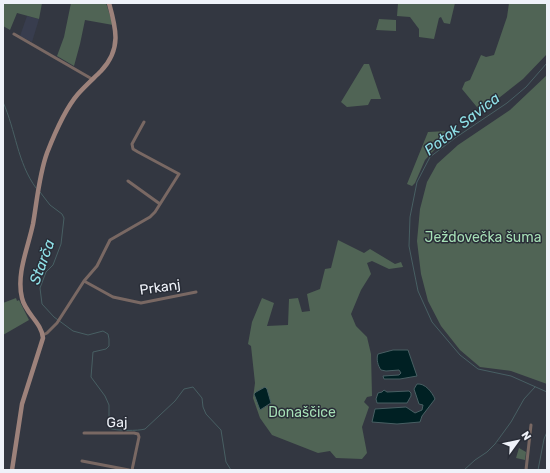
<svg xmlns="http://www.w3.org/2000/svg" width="550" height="473" font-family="Rubik,sans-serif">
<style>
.built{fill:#383d4e}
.green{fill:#506455;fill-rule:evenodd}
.water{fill:#002023;stroke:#485f63}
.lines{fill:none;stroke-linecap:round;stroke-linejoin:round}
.stream{stroke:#485f63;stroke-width:1}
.minor{stroke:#796863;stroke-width:3}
.secondary{stroke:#9d827b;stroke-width:4.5}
.labels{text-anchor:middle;stroke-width:3;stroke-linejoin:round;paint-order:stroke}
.park-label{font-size:14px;fill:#a6dfb6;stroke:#292d37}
.street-label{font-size:14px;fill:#eff2f9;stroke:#292d37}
.water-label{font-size:15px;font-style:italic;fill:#8fe1e8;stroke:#292d37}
</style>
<rect width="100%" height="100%" fill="#333741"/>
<!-- built -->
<path class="built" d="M 27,16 L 39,19 L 32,42 L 20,36 Z"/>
<!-- green -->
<path class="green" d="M 3,3 L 42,3 L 39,19 L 17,13 L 10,30 L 3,26 Z
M 71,3 L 106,3 L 113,25 L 85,20 L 80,44 L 74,66 L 57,56 L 64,37 Z
M 398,3 L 455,3 L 450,24 L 444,23 L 441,17 L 439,18 L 434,39 L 419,37 L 419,29 L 410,17 L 397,16 Z
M 509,3 L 547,3 L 547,54 L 523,79 L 481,112 L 462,89 L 465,82 L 470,80 L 481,55 L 486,57 L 494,55 L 507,17 Z
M 379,19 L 396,20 L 396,31 L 376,30 Z
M 364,64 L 369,64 L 381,99 L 371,99 L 368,105 L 347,107 L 341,102 Z
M 547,75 L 547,384 L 511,371 L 480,367 L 460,350 L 441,326 L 428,301 L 421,274 L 417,241 L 420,209 L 427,182 L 437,164 L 458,145 L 510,110 Z
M 447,131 L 448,138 L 437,147 L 425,160 L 415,183 L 412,186 L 407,184 L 428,132 Z
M 338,240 L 364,253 L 370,249 L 395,264 L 401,262 L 403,267 L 389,269 L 372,261 L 367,263 L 371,274 L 361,290 L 351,314 L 356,326 L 367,337 L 371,354 L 372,396 L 367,397 L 364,402 L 369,407 L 362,427 L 367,453 L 362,459 L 336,458 L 330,451 L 318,453 L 272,435 L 260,418 L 253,398 L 255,383 L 251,346 L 248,344 L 252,322 L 262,298 L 274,303 L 267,326 L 288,325 L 289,299 L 298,298 L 302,312 L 310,311 L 307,294 L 320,289 L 325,269 L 331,268 ZM 254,394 L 270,404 L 260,410 Z
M 16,298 L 17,301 L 19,300 L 29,320 L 3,335 L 3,303 Z
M 519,448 L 526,452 L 525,460 L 516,458 Z"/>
<!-- water -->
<path class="water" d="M 393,350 L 408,350 L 417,376 L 400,379 L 384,379 L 383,376 L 399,375 L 401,373 L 399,370 L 386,371 L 381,370 C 378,366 376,359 378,354 Z
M 417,384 C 425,383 432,392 435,399 L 422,416 L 420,422 L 397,424 L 372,422 L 375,409 L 406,407 L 415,413 L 422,410 L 423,405 L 419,404 L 414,389 Z
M 265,387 L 267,389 L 271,403 L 260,410 L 254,394 L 256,392 Z
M 384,390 L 387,392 L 409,391 L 411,393 L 411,396 L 407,403 L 377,403 L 376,399 L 378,393 L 382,392 Z"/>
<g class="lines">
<!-- stream -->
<path class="stream" d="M 547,63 L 526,87 L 507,103 L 455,138 L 430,157 L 417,182 L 410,217 L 409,246 L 418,291 L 432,322 L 460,355 L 478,369 L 511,376 L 547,392
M 3,102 C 16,131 17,162 36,188
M 40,192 L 50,205 L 62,214 L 64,218 L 61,244 L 53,265 L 46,272 L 40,288 L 42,304 L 54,317 L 73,331 L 88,335 L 103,331 L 108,334 L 109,339 L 109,346 L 106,349 L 93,352 L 91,377 L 105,396 L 109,405 L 109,428 C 115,431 139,431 145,429 L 175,401 L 184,389 L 193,387 L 202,398 L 203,407 L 206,414 L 221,430 L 226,462 L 231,470
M 464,470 L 475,460 L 487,452 L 495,444 L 511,422 L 524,399 L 535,387
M 538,470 L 544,439 L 547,432"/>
<!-- minor -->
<path class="minor" d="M 14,34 L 92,79
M 128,181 L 160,204
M 84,281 L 113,297 L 141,303 L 196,292
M 43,335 L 47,333 L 57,323 L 84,281 L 97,266 L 110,240 L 150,217 L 155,212 L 179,174 L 138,152 L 133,149 L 132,144 L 144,122
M 84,433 L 134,433 L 138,434 L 139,437 L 132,470
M 82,461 L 129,470
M 526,470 L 531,425"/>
<!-- secondary -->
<path class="secondary" d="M 12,470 L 22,404 L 43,338 C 42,323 25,313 22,298 C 16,274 28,248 33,224 C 37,201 39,175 47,153 C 54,135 65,109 78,94 C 85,86 94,78 101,71 C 122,49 116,28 109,3"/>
</g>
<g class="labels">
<!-- park labels -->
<g class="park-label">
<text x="483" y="242">Ježdovečka šuma</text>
<text x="302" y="417">Donaščice</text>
</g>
<!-- street labels -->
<g class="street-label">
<text transform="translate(160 287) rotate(-8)" y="5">Prkanj</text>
<text transform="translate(117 422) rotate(-1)" y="5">Gaj</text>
</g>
<!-- water labels -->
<g class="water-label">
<text transform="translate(462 124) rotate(-38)" y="5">Potok Savica</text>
<text transform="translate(42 262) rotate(-70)" y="5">Starča</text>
</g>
</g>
<!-- border -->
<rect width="550" height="473" fill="none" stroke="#eff2f9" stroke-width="8"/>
<!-- north arrow -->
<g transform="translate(518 441) rotate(57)" stroke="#292d37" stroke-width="3" paint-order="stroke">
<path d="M0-3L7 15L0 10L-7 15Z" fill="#eff2f9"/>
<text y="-6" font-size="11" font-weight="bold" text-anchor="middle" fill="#eff2f9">N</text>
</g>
</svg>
